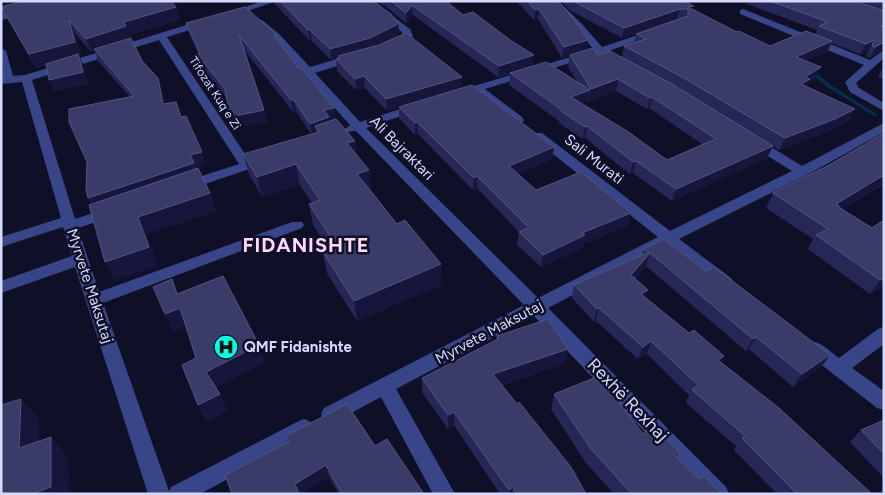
<svg xmlns="http://www.w3.org/2000/svg" width="885" height="495" font-family="Figtree,sans-serif">
<style>
.lines{fill:none;stroke-linecap:round;stroke-linejoin:round}
.stream{fill:#082d48;fill-rule:evenodd}
.minor{fill:#384689;fill-rule:evenodd}
.wall{fill:#272757;fill-rule:evenodd}
.shaded-wall{fill:#16163c}
.building{fill:#3a3b69;stroke:#525480}
.labels{text-anchor:middle;stroke-width:5;stroke-linejoin:round;paint-order:stroke}
.far-street-label{font-size:12px;fill:#d6daff;stroke:#0f1028}
.street-label{font-size:15px;fill:#d6daff;stroke:#0f1028}
.poi-label{font-size:15px;font-weight:bold;fill:#d6daff;stroke:#0f1028;text-anchor:start}
.near-street-label{font-size:18px;fill:#d6daff;stroke:#0f1028}
.district-label{font-size:20px;font-weight:bold;letter-spacing:1px;fill:#ffd8f9;stroke:#0f1028}
</style>
<rect width="100%" height="100%" fill="#0f1028"/>
<g class="lines">
<!-- stream -->
<path class="stream" d="M 809,70 L 813,70 L 831,85 L 878,115 L 876,116 L 874,116 L 827,87 L 809,72 Z"/>
<!-- minor -->
<path class="minor" d="M 262,1 L 276,1 L 231,17 L 228,18 L 223,15 Z
M 362,1 L 372,1 L 410,29 L 413,36 L 411,38 L 395,47 L 387,47 L 387,43 L 403,35 L 402,32 Z
M 549,1 L 558,1 L 581,23 L 602,47 L 653,30 L 658,33 L 609,51 L 613,55 L 612,57 L 608,58 L 599,54 L 485,89 L 522,117 L 524,120 L 522,123 L 514,123 L 476,92 L 458,97 L 454,96 L 452,94 L 454,92 L 594,50 L 575,27 Z
M 26,8 L 29,9 L 29,13 L 1,20 L 1,14 Z
M 743,9 L 870,60 L 884,50 L 884,58 L 856,83 L 859,88 L 884,103 L 884,111 L 850,92 L 845,82 L 864,65 L 740,14 L 740,10 Z
M 206,19 L 209,20 L 209,24 L 167,37 L 249,160 L 265,155 L 271,159 L 270,162 L 190,189 L 180,189 L 178,186 L 180,183 L 239,164 L 159,40 L 32,80 L 75,219 L 112,207 L 117,209 L 119,212 L 117,215 L 78,228 L 99,292 L 292,222 L 302,222 L 304,225 L 302,228 L 103,303 L 169,491 L 171,487 L 297,422 L 304,419 L 311,422 L 314,428 L 311,434 L 200,494 L 148,494 L 75,267 L 1,293 L 1,281 L 72,256 L 63,227 L 1,247 L 1,237 L 61,218 L 22,82 L 1,84 L 1,48 L 6,51 L 13,76 L 25,75 Z
M 262,20 L 279,34 L 310,67 L 351,55 L 359,55 L 359,59 L 315,73 L 360,122 L 413,105 L 421,105 L 423,107 L 421,109 L 366,128 L 538,298 L 658,237 L 534,139 L 532,136 L 534,133 L 542,133 L 670,231 L 792,171 L 750,145 L 748,142 L 750,139 L 758,139 L 802,166 L 884,123 L 884,132 L 807,175 L 679,239 L 731,278 L 733,282 L 731,286 L 725,288 L 719,286 L 667,245 L 548,308 L 726,487 L 729,494 L 704,494 L 534,316 L 396,389 L 455,494 L 433,494 L 381,397 L 338,420 L 331,423 L 324,420 L 321,414 L 324,408 L 524,305 L 356,131 L 347,132 L 345,129 L 350,125 L 259,25 L 259,21 Z
M 884,327 L 884,344 L 852,368 L 884,391 L 884,410 L 877,408 L 805,352 L 802,347 L 805,342 C 818,338 829,351 839,358 L 878,329 Z"/>
</g>
<!-- wall -->
<path class="wall" d="M 3,1 L 176,1 L 172,2 L 176,7 L 180,20 L 129,35 L 142,61 L 158,78 L 162,89 L 165,104 L 181,117 L 206,164 L 195,167 L 210,193 L 216,211 L 146,234 L 157,265 L 114,280 L 91,204 L 88,198 L 130,97 L 98,61 L 95,51 L 91,52 L 75,33 L 81,56 L 79,56 L 83,65 L 88,84 L 54,91 L 46,65 L 36,68 L 8,20 L 1,7 L 5,6 Z
M 274,1 L 280,1 L 398,23 L 399,33 L 397,36 L 378,45 L 461,88 L 554,147 L 552,159 L 517,174 L 536,190 L 631,213 L 627,226 L 583,244 L 582,248 L 541,267 L 517,245 L 519,232 L 477,188 L 473,190 L 418,134 L 415,135 L 399,118 L 399,107 L 387,111 L 365,88 L 356,90 L 337,71 L 336,59 L 338,59 L 338,58 L 331,60 L 312,41 L 310,41 L 275,4 Z
M 373,1 L 446,1 L 463,15 L 533,66 L 577,81 L 568,67 L 570,55 L 562,58 L 538,19 L 534,20 L 521,6 L 515,1 L 558,1 L 588,40 L 586,51 L 645,70 L 622,57 L 624,46 L 634,42 L 636,34 L 679,19 L 622,38 L 571,11 L 561,1 L 684,1 L 692,9 L 737,32 L 770,46 L 815,34 L 817,30 L 747,4 L 748,1 L 884,1 L 884,48 L 870,58 L 866,56 L 869,50 L 860,54 L 832,43 L 827,52 L 806,61 L 816,78 L 809,82 L 807,86 L 849,121 L 829,131 L 779,150 L 773,146 L 767,158 L 672,201 L 633,173 L 630,174 L 585,138 L 583,139 L 559,123 L 559,121 L 509,85 L 510,74 L 498,77 L 413,15 L 406,23 L 385,6 ZM 616,91 L 647,109 L 649,108 L 702,144 L 667,160 L 582,103 L 588,101 L 588,100 L 589,101 Z
M 186,23 L 278,41 L 298,68 L 334,108 L 336,119 L 355,141 L 356,155 L 369,170 L 371,190 L 441,285 L 357,321 L 327,273 L 323,252 L 329,250 L 313,225 L 309,204 L 312,203 L 300,185 L 262,197 L 249,174 L 243,154 L 311,134 L 296,111 L 293,112 L 243,48 L 264,110 L 267,122 L 234,128 L 227,99 L 200,65 L 197,54 L 198,53 L 189,33 Z
M 884,65 L 884,79 L 878,77 Z
M 884,133 L 884,184 L 842,209 L 872,228 L 884,220 L 884,286 L 870,294 L 808,249 L 813,239 L 766,208 L 773,193 L 829,165 Z
M 644,249 L 706,271 L 830,355 L 821,367 L 793,387 L 749,349 L 746,351 L 646,266 L 635,279 L 648,290 L 645,297 L 872,494 L 777,494 L 734,450 L 736,446 L 686,403 L 689,395 L 647,354 L 638,359 L 596,321 L 594,322 L 572,298 L 574,285 L 642,255 Z
M 497,336 L 568,349 L 565,363 L 502,385 L 586,494 L 500,494 L 454,425 L 448,429 L 422,392 L 422,378 L 496,340 Z
M 554,394 L 643,434 L 679,451 L 676,457 L 699,479 L 721,494 L 614,494 L 586,463 L 551,409 Z
M 884,420 L 884,478 L 850,442 L 861,430 Z
M 286,436 L 375,446 L 424,494 L 339,494 L 329,477 L 301,494 L 232,494 L 288,443 Z"/>
<!-- shaded-wall -->
<path class="shaded-wall" d="M 3,1 L 48,1 L 7,11 Z
M 412,5 L 413,15 L 406,23 L 406,13 Z
M 176,7 L 180,20 L 129,35 L 131,40 L 94,49 L 95,51 L 91,52 L 86,39 L 124,22 Z
M 539,9 L 538,19 L 534,20 L 535,10 Z
M 680,9 L 677,19 L 622,38 L 624,28 Z
M 69,20 L 75,33 L 81,56 L 79,56 L 83,65 L 88,84 L 54,91 L 49,80 L 79,56 L 36,68 L 29,54 Z
M 398,23 L 399,33 L 397,36 L 371,48 L 338,56 L 338,58 L 331,60 L 330,49 Z
M 308,30 L 310,30 L 312,41 L 310,41 Z
M 884,35 L 884,48 L 870,58 L 882,36 Z
M 588,40 L 586,51 L 562,58 L 564,47 Z
M 874,40 L 869,50 L 860,54 L 866,44 Z
M 832,41 L 827,52 L 791,68 L 796,57 Z
M 534,55 L 533,66 L 498,77 L 499,66 Z
M 821,67 L 816,78 L 809,82 L 805,90 L 796,95 L 805,77 Z
M 364,76 L 365,88 L 356,90 L 355,79 Z
M 462,77 L 461,88 L 387,111 L 386,99 Z
M 158,78 L 162,89 L 168,116 L 163,104 Z
M 618,79 L 616,91 L 589,101 L 591,89 Z
M 590,90 L 588,101 L 569,108 L 571,97 Z
M 652,97 L 649,108 L 647,109 L 650,98 Z
M 291,100 L 294,100 L 296,111 L 293,112 Z
M 334,108 L 336,119 L 315,126 L 316,134 L 312,136 L 310,124 L 324,110 Z
M 855,109 L 849,121 L 829,131 L 779,150 L 785,138 Z
M 264,110 L 267,122 L 234,128 L 230,117 Z
M 417,122 L 418,134 L 415,135 L 415,123 Z
M 587,126 L 585,138 L 583,139 L 585,127 Z
M 355,141 L 357,161 L 347,143 Z
M 773,146 L 767,158 L 672,201 L 676,189 Z
M 554,147 L 552,159 L 508,178 L 509,166 Z
M 202,152 L 206,164 L 195,167 L 198,175 L 95,210 L 88,198 L 190,155 Z
M 636,161 L 633,173 L 630,174 L 633,162 Z
M 296,164 L 300,185 L 262,197 L 257,177 Z
M 369,170 L 371,190 L 357,174 Z
M 884,175 L 884,183 L 834,214 L 836,204 Z
M 477,176 L 477,188 L 473,190 L 474,178 Z
M 210,193 L 216,211 L 146,234 L 157,265 L 114,280 L 105,262 L 138,217 Z
M 631,213 L 627,226 L 583,244 L 582,248 L 541,267 L 543,255 L 582,233 Z
M 650,253 L 646,266 L 627,288 L 631,275 Z
M 441,264 L 441,285 L 357,321 L 354,301 Z
M 884,278 L 884,286 L 870,294 L 880,280 Z
M 648,290 L 643,303 L 641,294 Z
M 180,308 L 188,326 L 173,332 L 165,314 Z
M 599,308 L 596,321 L 594,322 L 597,309 Z
M 756,337 L 749,349 L 746,351 L 753,339 Z
M 651,341 L 647,354 L 638,359 L 643,347 Z
M 259,345 L 265,363 L 214,389 L 206,372 Z
M 568,349 L 565,363 L 492,388 L 493,374 Z
M 830,355 L 821,367 L 793,387 L 802,374 Z
M 724,356 L 718,369 L 718,360 Z
M 220,394 L 228,411 L 206,422 L 198,405 Z
M 21,399 L 39,419 L 38,467 L 19,448 Z
M 454,412 L 454,425 L 448,429 L 448,415 Z
M 51,437 L 68,457 L 69,494 L 32,494 Z
M 326,465 L 329,477 L 301,494 L 298,494 L 295,484 Z
M 513,487 L 512,494 L 508,494 L 509,490 Z"/>
<!-- building -->
<path class="building" d="M 24,1 L 171,1 L 176,7 L 124,22 L 126,26 L 86,39 L 69,20 L 75,42 L 29,54 L 1,7 Z
M 280,1 L 373,1 L 391,14 L 398,23 L 396,25 L 370,38 L 330,49 L 310,30 L 308,30 Z
M 391,1 L 446,1 L 463,15 L 473,12 L 513,42 L 534,55 L 499,66 L 412,5 L 406,13 Z
M 527,1 L 558,1 L 567,10 L 588,40 L 564,47 L 539,9 L 535,10 Z
M 573,1 L 684,1 L 694,6 L 688,7 L 737,32 L 739,31 L 770,46 L 806,31 L 832,41 L 796,57 L 821,67 L 805,77 L 810,79 L 801,84 L 855,109 L 835,119 L 785,138 L 682,77 L 624,46 L 646,39 L 636,34 L 688,16 L 688,9 L 680,9 L 624,28 Z
M 770,1 L 855,1 L 884,11 L 884,25 L 881,26 L 884,27 L 884,35 L 882,36 L 884,36 L 884,42 L 875,47 L 872,46 L 874,40 L 866,44 L 819,26 L 828,22 Z
M 245,7 L 277,35 L 274,35 L 298,68 L 301,67 L 334,108 L 324,110 L 329,117 L 310,124 L 294,100 L 291,100 L 239,35 L 264,110 L 230,117 L 225,89 L 197,54 L 200,53 L 186,23 Z
M 406,33 L 462,77 L 386,99 L 364,76 L 355,79 L 336,59 L 340,58 L 338,56 L 379,45 Z
M 131,38 L 142,61 L 158,78 L 163,104 L 176,102 L 181,117 L 186,116 L 202,152 L 190,155 L 194,163 L 88,198 L 86,189 L 87,162 L 69,122 L 69,109 L 134,96 L 94,49 Z
M 593,48 L 598,55 L 610,51 L 672,84 L 773,146 L 676,189 L 636,161 L 633,162 L 587,126 L 585,127 L 561,111 L 562,110 L 510,73 L 546,62 L 590,90 L 571,97 L 627,131 L 667,160 L 716,139 L 652,97 L 650,98 L 618,79 L 591,89 L 570,55 Z
M 78,54 L 83,72 L 49,80 L 46,64 Z
M 472,85 L 554,147 L 509,166 L 536,190 L 581,172 L 631,213 L 582,233 L 585,235 L 543,255 L 519,232 L 529,228 L 477,176 L 474,178 L 417,122 L 415,123 L 399,107 Z
M 336,119 L 355,141 L 347,143 L 369,170 L 357,174 L 397,224 L 405,220 L 441,264 L 354,301 L 323,252 L 337,247 L 309,204 L 320,200 L 296,164 L 257,177 L 243,154 L 319,132 L 315,126 Z
M 884,133 L 884,175 L 836,204 L 839,206 L 837,206 L 872,228 L 884,220 L 884,278 L 880,280 L 816,235 L 828,229 L 773,193 L 829,165 Z
M 198,168 L 210,193 L 138,217 L 149,247 L 105,262 L 89,205 Z
M 664,239 L 706,271 L 714,267 L 830,355 L 802,374 L 756,337 L 753,339 L 650,253 L 631,275 L 648,290 L 641,294 L 689,333 L 694,330 L 724,356 L 718,360 L 779,408 L 872,494 L 797,494 L 742,438 L 745,436 L 692,390 L 698,385 L 651,341 L 643,347 L 599,308 L 597,309 L 574,285 L 649,252 L 644,249 Z
M 223,276 L 259,345 L 206,372 L 220,394 L 198,405 L 182,365 L 196,358 L 180,308 L 165,314 L 153,287 L 172,279 L 177,294 Z
M 548,319 L 568,349 L 493,374 L 517,404 L 519,402 L 571,467 L 586,494 L 516,494 L 513,487 L 509,490 L 454,412 L 448,415 L 422,378 L 498,339 L 497,336 Z
M 599,376 L 643,434 L 653,427 L 679,451 L 674,455 L 699,479 L 704,476 L 721,494 L 632,494 L 591,449 L 554,394 Z
M 21,399 L 19,448 L 51,437 L 51,487 L 32,494 L 1,494 L 1,405 Z
M 347,404 L 375,446 L 387,439 L 424,494 L 342,494 L 326,465 L 295,484 L 299,494 L 232,494 L 225,475 L 289,442 L 286,436 Z
M 884,420 L 884,454 L 861,430 Z"/>
<!-- icons -->
<defs>
<g id="hospital-disc" transform="scale(1.25)"><circle r="9.5" fill="#02ffe2" stroke="#0f1028"/><path d="M-5-5h3v3.5h4V-5h3V5h-3V1.5h-4V5h-3Z" fill="#111"/></g>
</defs>
<g fill-rule="evenodd">
<use href="#hospital-disc" x="226" y="347"/>
</g>
<g class="labels">
<!-- far-street labels -->
<g class="far-street-label">
<text transform="translate(215 93) rotate(57)" y="4">Tifozat Kuq e Zi</text>
</g>
<!-- street labels -->
<g class="street-label">
<text transform="translate(402 148) rotate(45)" y="5">Ali Bajraktari</text>
<text transform="translate(594 159) rotate(38)" y="5">Sali Murati</text>
<text transform="translate(90 286) rotate(72)" y="5">Myrvete Maksutaj</text>
<text transform="translate(489 332) rotate(-28)" y="5">Myrvete Maksutaj</text>
</g>
<!-- poi labels -->
<g class="poi-label">
<text x="244" y="352">QMF Fidanishte</text>
</g>
<!-- near-street labels -->
<g class="near-street-label">
<text transform="translate(628 400) rotate(46)" y="6">Rexhë Rexhaj</text>
</g>
<!-- district labels -->
<g class="district-label">
<text x="306" y="252">FIDANISHTE</text>
</g>
</g>
<!-- border -->
<rect width="885" height="495" fill="none" stroke="#d6daff" stroke-width="5"/>
</svg>
